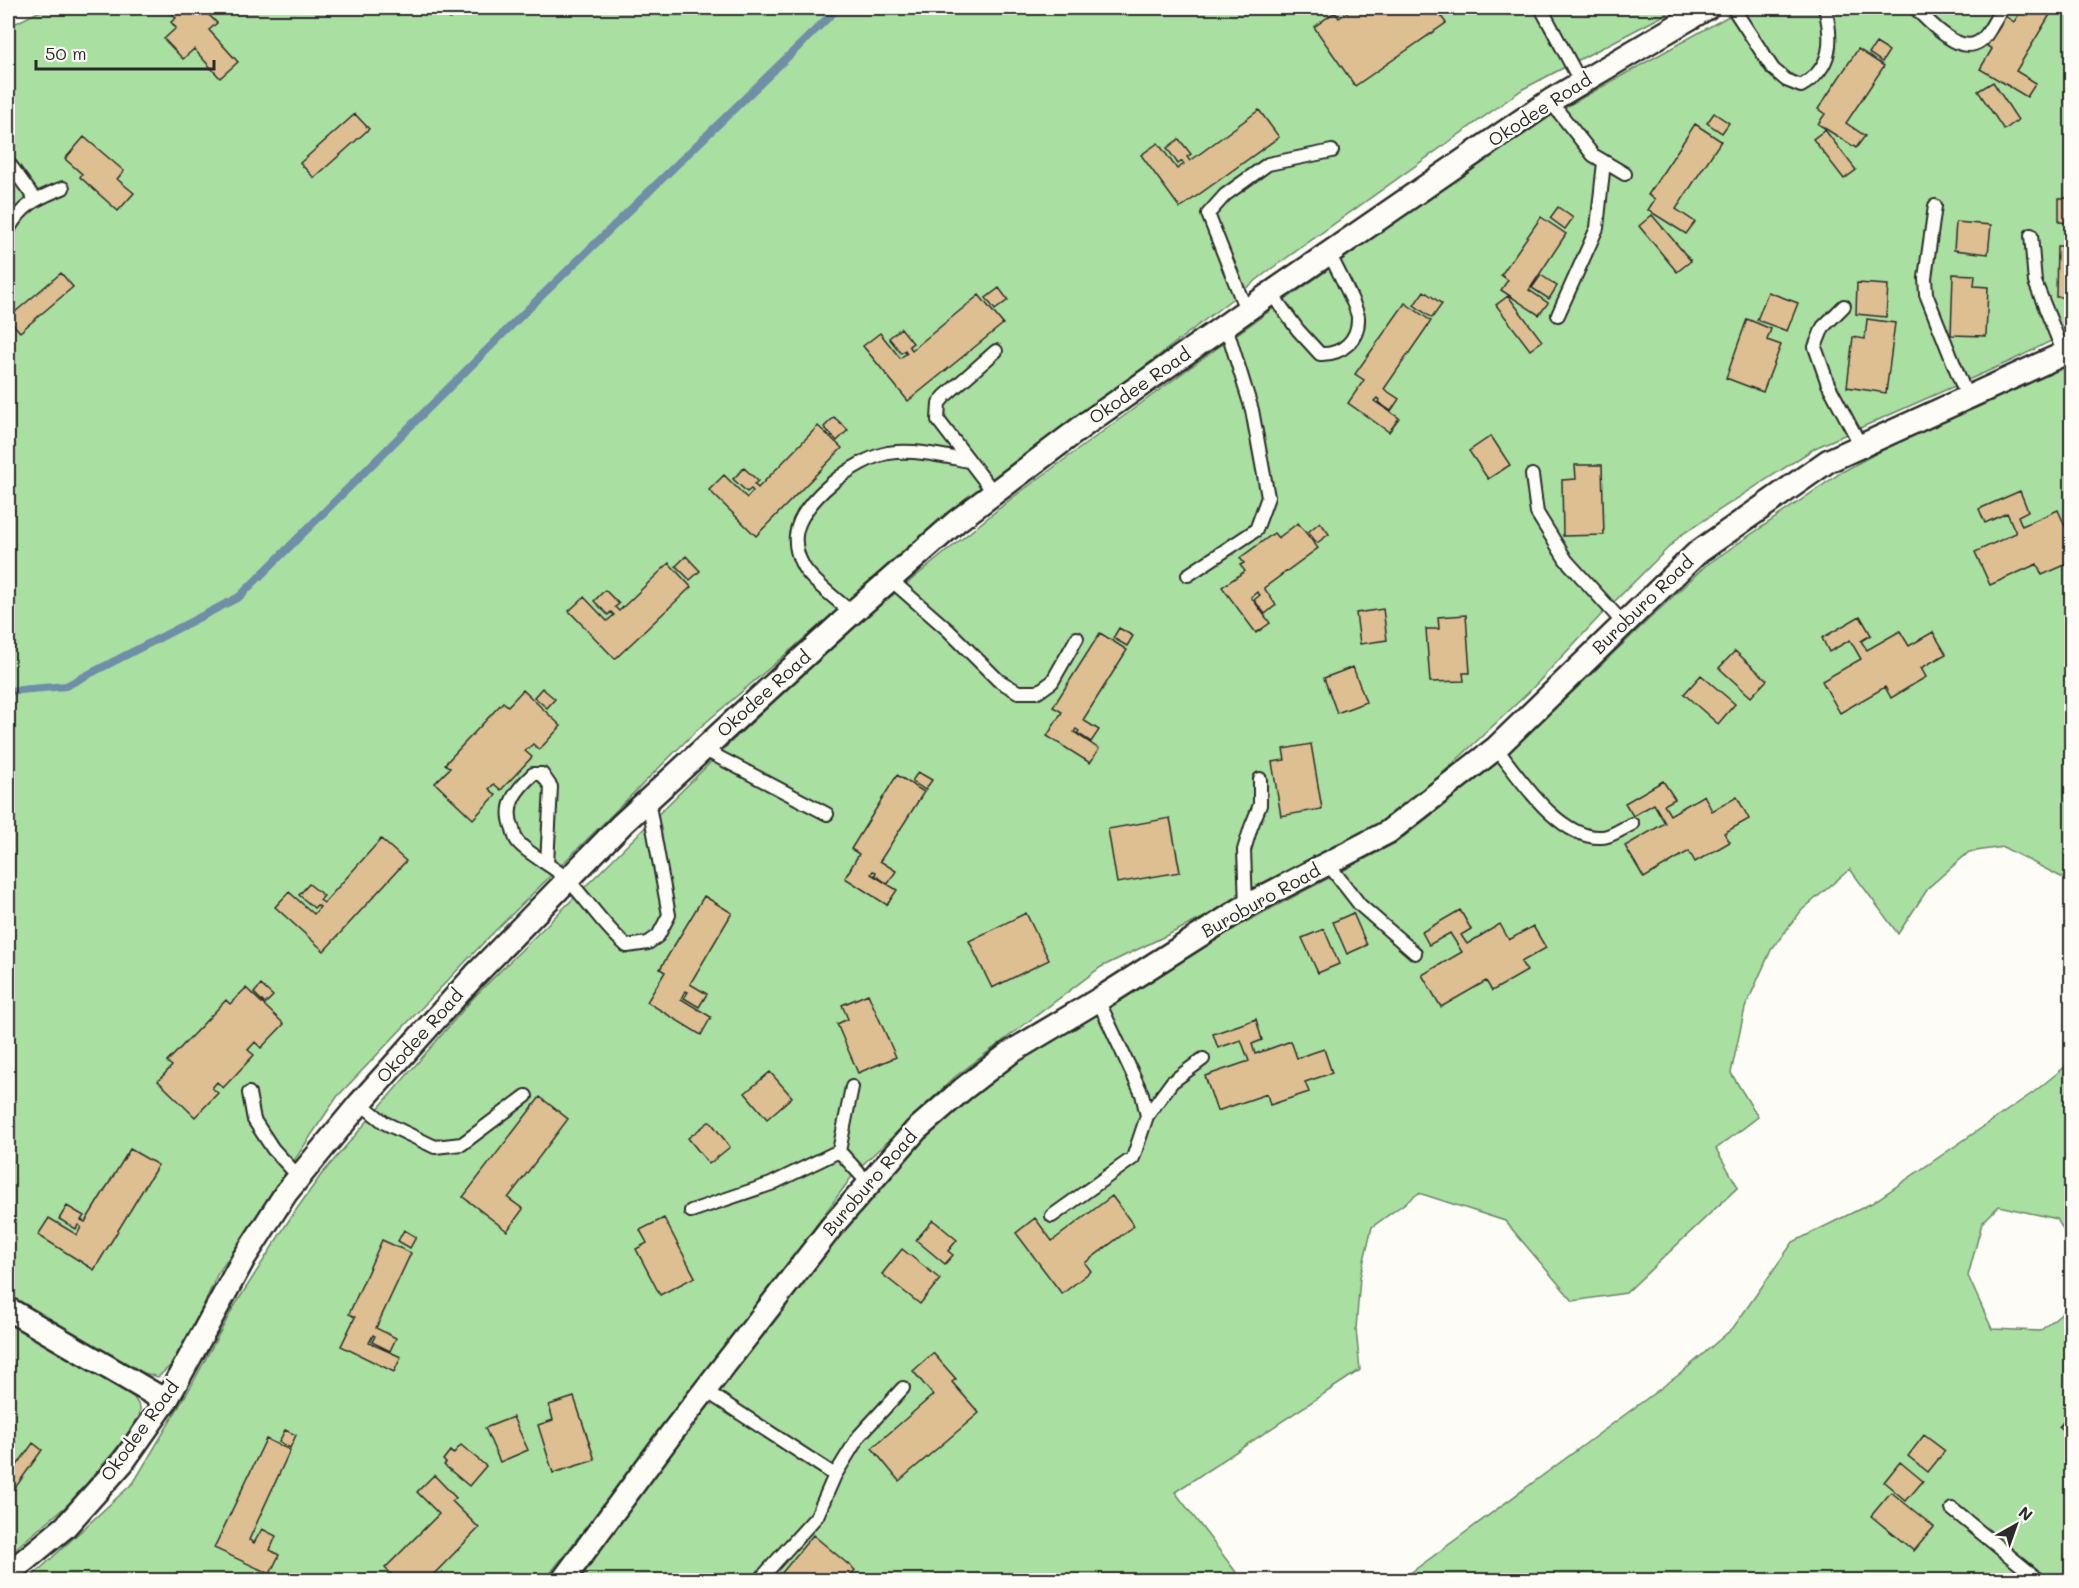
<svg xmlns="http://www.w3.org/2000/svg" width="2079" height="1588" font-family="Mali,sans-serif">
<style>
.green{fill:#a9dfa1;stroke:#6a8566;stroke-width:1.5}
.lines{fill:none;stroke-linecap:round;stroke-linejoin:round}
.stream{stroke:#6f8ea7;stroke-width:8}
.building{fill:#ddbf91;stroke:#2b2b2b;stroke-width:1.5}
.service-casing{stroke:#2b2b2b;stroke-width:16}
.minor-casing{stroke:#2b2b2b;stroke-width:27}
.service{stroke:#fdfcf7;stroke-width:12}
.minor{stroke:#fdfcf7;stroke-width:22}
.labels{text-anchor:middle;stroke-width:5;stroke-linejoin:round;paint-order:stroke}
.street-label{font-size:18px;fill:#2b2b2b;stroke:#fdfcf7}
</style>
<rect width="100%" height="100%" fill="#fdfcf7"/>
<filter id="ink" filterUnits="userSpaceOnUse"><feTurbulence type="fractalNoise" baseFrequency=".0167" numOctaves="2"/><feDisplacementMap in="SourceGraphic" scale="12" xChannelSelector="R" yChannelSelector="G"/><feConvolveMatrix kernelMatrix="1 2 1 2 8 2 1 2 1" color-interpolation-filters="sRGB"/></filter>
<g filter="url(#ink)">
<!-- green -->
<path class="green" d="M 46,8 L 1678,8 L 1523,89 L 1271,269 L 918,541 L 697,730 L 486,940 L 337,1097 L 217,1275 L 186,1345 L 170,1366 L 158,1377 L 144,1373 L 104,1352 L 8,1294 L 8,27 Z
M 1743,8 L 2071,8 L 2071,331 L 2013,360 L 1815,448 L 1681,535 L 1601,615 L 1528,693 L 1398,815 L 1261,890 L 1101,967 L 956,1076 L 856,1171 L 749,1317 L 545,1580 L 28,1580 L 134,1482 L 190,1388 L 232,1310 L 291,1217 L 321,1175 L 475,996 L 731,742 L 856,625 L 1012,498 L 1199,361 L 1402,217 L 1546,118 Z
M 2071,363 L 2071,882 L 2003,847 L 1969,852 L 1929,887 L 1898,934 L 1850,869 L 1802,910 L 1771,950 L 1745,1008 L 1731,1073 L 1758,1117 L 1716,1149 L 1738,1187 L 1626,1293 L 1573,1301 L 1505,1221 L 1419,1193 L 1372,1227 L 1360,1277 L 1356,1329 L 1360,1370 L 1175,1492 L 1242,1580 L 579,1580 L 728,1374 L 855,1212 L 942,1119 L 1021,1057 L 1161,967 L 1397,842 L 1502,759 L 1705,566 L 1842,472 L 1904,438 L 1978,407 Z
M 2071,1062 L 2071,1244 L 2057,1219 L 1999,1206 L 1982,1223 L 1968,1276 L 1992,1329 L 2040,1331 L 2071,1305 L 2072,1575 L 2065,1580 L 1401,1580 L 1680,1374 L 1733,1328 L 1793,1242 L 1872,1203 L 2034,1092 Z
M 8,1323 L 133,1396 L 140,1407 L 139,1422 L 71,1502 L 8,1555 Z"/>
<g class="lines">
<!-- stream -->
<path class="stream" d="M 8,691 L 66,686 L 239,597 L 530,307 L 838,8"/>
</g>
<!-- building -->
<path class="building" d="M 166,8 L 202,8 L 217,23 L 209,30 L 238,62 L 220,78 L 194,49 L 183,59 L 164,39 L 176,28 L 171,22 L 176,18 Z
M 437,8 L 460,8 L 450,19 Z
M 1354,8 L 1435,8 L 1446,23 L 1355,86 L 1314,27 L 1335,12 L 1339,18 Z
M 2023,8 L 2054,8 L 2016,71 L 2036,83 L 2027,97 L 1980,69 L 1992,49 L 1987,46 L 2005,16 L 2014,22 Z
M 1876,43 L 1889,51 L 1882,62 L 1869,53 Z
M 1858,49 L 1884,66 L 1846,123 L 1865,136 L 1856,148 L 1818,124 L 1825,114 L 1818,109 Z
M 1993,82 L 2018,120 L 2004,130 L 1978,91 Z
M 1259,110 L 1279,137 L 1180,208 L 1141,155 L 1158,143 L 1177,169 L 1184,164 L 1182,161 L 1178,164 L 1167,148 L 1179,139 L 1191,154 L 1187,157 L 1190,161 Z
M 1714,113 L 1729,123 L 1722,133 L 1707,123 Z
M 355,114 L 369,129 L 314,178 L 300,163 Z
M 1695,124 L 1721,141 L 1676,209 L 1695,222 L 1686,234 L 1648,210 L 1655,199 L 1648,195 Z
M 1825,130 L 1856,170 L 1844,179 L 1813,139 Z
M 84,137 L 124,171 L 117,179 L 134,193 L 118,211 L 80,177 L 82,174 L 65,159 Z
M 2059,198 L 2072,198 L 2072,223 L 2059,222 Z
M 1558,207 L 1573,218 L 1565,229 L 1550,218 Z
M 1652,215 L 1691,261 L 1677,272 L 1639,226 Z
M 1541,217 L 1566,234 L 1529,290 L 1548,303 L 1539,315 L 1501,290 L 1508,280 L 1501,275 Z
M 1956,222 L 1991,225 L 1988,254 L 1954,250 Z
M 2069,234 L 2072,234 L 2072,297 L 2056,297 L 2057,246 L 2069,246 Z
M 61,273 L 73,287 L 20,332 L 8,318 Z
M 1953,274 L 1975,275 L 1974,286 L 1988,287 L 1986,336 L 1951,335 Z
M 1541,275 L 1557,286 L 1549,299 L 1532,288 Z
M 1857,283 L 1888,285 L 1886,317 L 1856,314 Z
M 999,288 L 1008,300 L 995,310 L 986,298 Z
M 1424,291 L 1442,304 L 1432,318 L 1414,305 Z
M 1768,292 L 1798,303 L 1787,331 L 1757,320 Z
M 979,295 L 1003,324 L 908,401 L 863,346 L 880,333 L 900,358 L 907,353 L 905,350 L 901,353 L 889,338 L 901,328 L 913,343 L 909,346 L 912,350 Z
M 1508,296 L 1542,341 L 1530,350 L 1496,305 Z
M 1405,303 L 1431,321 L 1384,389 L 1399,399 L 1391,411 L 1378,402 L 1379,400 L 1377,398 L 1374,401 L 1399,418 L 1389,432 L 1348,403 L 1364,380 L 1355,374 Z
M 1747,319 L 1771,329 L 1767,340 L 1781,345 L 1763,392 L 1726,378 Z
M 1867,319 L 1895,323 L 1886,393 L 1847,387 L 1853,337 L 1865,339 Z
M 834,417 L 848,430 L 837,441 L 824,427 Z
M 818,426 L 842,448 L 756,536 L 709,490 L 724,475 L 747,498 L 753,491 L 751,489 L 747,492 L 733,479 L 744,468 L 758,481 L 754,484 L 758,488 Z
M 1491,436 L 1510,465 L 1488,479 L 1469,451 Z
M 1575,465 L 1602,465 L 1604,535 L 1563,536 L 1562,480 L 1576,479 Z
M 2020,491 L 2028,511 L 2018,516 L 2022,526 L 2058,510 L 2065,526 L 2072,523 L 2072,562 L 2042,575 L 2037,564 L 1990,585 L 1975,552 L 2016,533 L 2007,513 L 1985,523 L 1979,509 Z
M 1320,522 L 1329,534 L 1317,543 L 1308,532 Z
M 1298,523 L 1318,548 L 1264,588 L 1276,605 L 1265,614 L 1254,600 L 1260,595 L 1257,592 L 1251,597 L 1270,623 L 1256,633 L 1222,587 L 1245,571 L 1240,565 L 1244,563 L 1240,558 L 1274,533 L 1278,538 Z
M 686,556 L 700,571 L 690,580 L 676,566 Z
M 669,563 L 691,587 L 615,659 L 569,611 L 584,597 L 607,621 L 614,615 L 611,612 L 608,615 L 594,601 L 605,590 L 619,604 L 615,607 L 619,611 Z
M 1383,609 L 1387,640 L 1360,644 L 1356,613 Z
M 1466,615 L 1470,673 L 1463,673 L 1464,681 L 1430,682 L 1426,629 L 1439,629 L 1438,617 Z
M 1860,616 L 1871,635 L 1861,641 L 1867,650 L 1900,631 L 1909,646 L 1933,632 L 1946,654 L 1921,668 L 1926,677 L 1891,698 L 1885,687 L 1840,713 L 1822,681 L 1861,659 L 1850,640 L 1829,652 L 1822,638 Z
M 1119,628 L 1133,636 L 1127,646 L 1113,638 Z
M 1100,633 L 1127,650 L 1083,720 L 1099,730 L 1091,742 L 1077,733 L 1079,731 L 1076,729 L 1074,732 L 1099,749 L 1090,763 L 1047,736 L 1062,712 L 1053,707 Z
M 1735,651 L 1767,680 L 1751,697 L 1719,668 Z
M 1353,667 L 1366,702 L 1337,713 L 1324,678 Z
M 1701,675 L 1735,704 L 1718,724 L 1684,694 Z
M 542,688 L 555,699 L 547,708 L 534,697 Z
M 523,690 L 561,726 L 539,750 L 533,744 L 525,751 L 532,757 L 501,790 L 494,784 L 489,789 L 496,795 L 473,819 L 435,783 L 450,768 L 445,764 L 503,702 L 508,706 Z
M 1311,744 L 1322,809 L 1281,816 L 1272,762 L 1285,760 L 1283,749 Z
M 918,772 L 932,780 L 925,790 L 912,781 Z
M 897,775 L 924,792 L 880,861 L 896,871 L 888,884 L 875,875 L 876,872 L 873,871 L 871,874 L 897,890 L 887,905 L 845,878 L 859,854 L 851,849 Z
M 1663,781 L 1675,799 L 1664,805 L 1670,815 L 1704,795 L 1712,811 L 1737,797 L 1749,819 L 1724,833 L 1730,842 L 1695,862 L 1689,851 L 1644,878 L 1625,846 L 1665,823 L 1654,804 L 1633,816 L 1625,803 Z
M 1170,818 L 1180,872 L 1117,883 L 1108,829 Z
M 381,839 L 406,861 L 324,951 L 275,907 L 289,892 L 314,914 L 320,907 L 317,905 L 314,908 L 299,895 L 309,884 L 324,896 L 320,900 L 324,903 Z
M 704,896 L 732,913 L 690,984 L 707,994 L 699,1007 L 684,998 L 688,992 L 685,991 L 681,999 L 711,1017 L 701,1035 L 647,1002 L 665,972 L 660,969 Z
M 1460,910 L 1471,929 L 1461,935 L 1467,944 L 1500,924 L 1509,940 L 1533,926 L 1546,948 L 1521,962 L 1527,971 L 1492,991 L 1486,981 L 1441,1007 L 1422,975 L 1462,952 L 1450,933 L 1429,945 L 1422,932 Z
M 1026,913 L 1049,960 L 992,988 L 969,941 Z
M 1353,913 L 1367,945 L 1347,954 L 1333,922 Z
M 1324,929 L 1339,964 L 1318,973 L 1302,938 Z
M 261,985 L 273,996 L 265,1004 L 254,993 Z
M 246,988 L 284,1024 L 261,1048 L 255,1042 L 248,1050 L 254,1055 L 223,1088 L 217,1082 L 212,1088 L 218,1093 L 195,1117 L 158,1081 L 172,1066 L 167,1062 L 226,1000 L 230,1004 Z
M 868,994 L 896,1057 L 858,1073 L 837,1024 L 848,1019 L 842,1005 Z
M 1256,1019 L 1262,1040 L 1252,1044 L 1255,1054 L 1291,1041 L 1297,1058 L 1324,1049 L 1332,1073 L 1305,1082 L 1309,1092 L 1270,1105 L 1267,1094 L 1217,1111 L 1205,1076 L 1249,1061 L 1241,1040 L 1218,1048 L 1213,1034 Z
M 770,1072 L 792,1097 L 767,1119 L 745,1093 Z
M 540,1097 L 568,1119 L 508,1198 L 523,1209 L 507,1231 L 463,1197 Z
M 710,1121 L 730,1147 L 709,1164 L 688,1138 Z
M 130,1149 L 158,1165 L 94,1270 L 38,1235 L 49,1218 L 77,1235 L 81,1227 L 78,1225 L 76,1229 L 59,1219 L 67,1206 L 84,1216 L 81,1220 L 85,1222 Z
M 1112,1196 L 1134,1226 L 1085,1263 L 1091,1271 L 1062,1294 L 1016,1233 L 1035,1218 L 1052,1241 Z
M 664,1218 L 695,1277 L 660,1295 L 636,1249 L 647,1243 L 640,1230 Z
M 933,1220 L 957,1240 L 948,1251 L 953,1255 L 945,1264 L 916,1240 Z
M 404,1230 L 416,1237 L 410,1248 L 398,1241 Z
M 382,1240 L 411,1253 L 376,1328 L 396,1338 L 390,1351 L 372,1342 L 375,1336 L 373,1335 L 369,1343 L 401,1357 L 394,1372 L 341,1346 L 355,1317 L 349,1314 Z
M 902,1249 L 940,1279 L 920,1304 L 882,1274 Z
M 933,1353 L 956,1379 L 952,1382 L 979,1413 L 899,1481 L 872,1448 L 933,1395 L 913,1371 Z
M 574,1397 L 595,1460 L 553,1473 L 538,1425 L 553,1420 L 549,1405 Z
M 2072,1411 L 2072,1437 L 2059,1427 Z
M 513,1417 L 528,1450 L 500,1462 L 485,1428 Z
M 285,1430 L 296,1435 L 290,1448 L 279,1442 Z
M 1924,1435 L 1945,1451 L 1928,1472 L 1908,1456 Z
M 266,1439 L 290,1450 L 249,1540 L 254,1543 L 262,1529 L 276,1536 L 270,1550 L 279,1555 L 270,1574 L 214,1548 Z
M 33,1443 L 42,1450 L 8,1498 L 8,1478 Z
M 461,1445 L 486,1466 L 469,1486 L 444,1465 L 446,1463 L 443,1460 L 450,1451 L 453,1454 Z
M 1900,1462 L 1923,1481 L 1906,1501 L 1884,1482 Z
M 434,1475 L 456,1498 L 452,1501 L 479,1528 L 428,1580 L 397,1580 L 385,1568 L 439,1514 L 417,1492 Z
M 1891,1492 L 1934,1527 L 1914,1551 L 1871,1516 Z
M 813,1535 L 855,1570 L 846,1580 L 776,1580 Z"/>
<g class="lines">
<!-- service casing -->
<g class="service-casing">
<path id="service" d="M 1541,8 L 1581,83
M 1733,8 L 1773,69 L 1786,80 L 1801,86 C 1833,68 1833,40 1825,8
M 1915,8 C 1935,27 1969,67 1990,29 C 1994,22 1999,15 2001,8
M 1550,101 L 1593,155 L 1625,174
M 8,162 L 35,199
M 1935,206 L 1925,278 L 1926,294 L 1967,397
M 8,230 C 22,205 37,198 63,188
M 2031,235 L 2035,282 L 2064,354
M 1271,293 L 1298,330 L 1320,354 C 1342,355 1359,340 1358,317 C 1357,307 1335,265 1329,253
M 1844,306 L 1823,327 L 1815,347 L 1828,384 L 1861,446
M 1246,310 L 1208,214 L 1225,195 L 1268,164 L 1332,151
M 1558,315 L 1597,228 L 1604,162
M 1532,475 L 1537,513 L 1566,560 L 1624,624
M 995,494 L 938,420 L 939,403 L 945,396 L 996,351
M 1188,575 L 1256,530 L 1268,497 L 1252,410 L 1226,326
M 891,580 L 948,630 L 998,680 L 1018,692 L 1038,692 L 1052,682 L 1077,638
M 852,613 C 838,600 812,582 803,566 C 798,557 795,545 796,535 C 800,501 856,459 888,453 C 915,449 943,456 969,461
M 1496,748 C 1520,778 1559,840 1602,837 C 1611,837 1623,828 1632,824
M 703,749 L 827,814
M 547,864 L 551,787 L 542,774 L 533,774 C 516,790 503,805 513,829 C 514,833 515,839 518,842 C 530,856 556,867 569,881 C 589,902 604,927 627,946 L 648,943 L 658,936 L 669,915 L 648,800
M 1328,864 L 1360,905 L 1415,953
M 1246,906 L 1244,850 L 1251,827 L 1260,805 L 1260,779
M 852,1087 L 839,1151 L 869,1184
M 249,1093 L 254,1120 L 273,1149 L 299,1177
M 360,1103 L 385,1123 L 435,1147 L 462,1144 L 526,1096
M 1147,1116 L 1172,1082 L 1203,1059
M 691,1211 L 771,1184 L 839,1151
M 1052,1216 L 1133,1158 L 1147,1116 L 1142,1094 L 1098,1000
M 706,1391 L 835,1475 L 817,1516 L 763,1576
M 835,1475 L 859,1436 L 903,1388
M 1952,1509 L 2039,1580"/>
</g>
<!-- minor casing -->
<g class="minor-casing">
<path id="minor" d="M 8,1309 L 166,1401
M 8,1574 L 65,1527 L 123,1462 L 166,1401 L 244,1258 L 286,1193 L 360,1103 L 475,975 L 622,824 L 748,708 L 852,613 L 957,521 L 1087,423 L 1271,293 L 1550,101 L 1707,8
M 563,1580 L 671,1434 L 833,1225 L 916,1130 L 963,1089 L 1011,1052 L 1098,1000 L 1246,906 L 1388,832 L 1496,748 L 1697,553 L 1828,461 L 2072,350"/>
</g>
<!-- service -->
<use href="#service" class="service"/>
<!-- minor -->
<use href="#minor" class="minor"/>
</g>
</g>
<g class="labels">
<!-- street labels -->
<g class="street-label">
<text transform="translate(1540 110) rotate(-33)" y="6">Okodee Road</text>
<text transform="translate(1140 386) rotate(-35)" y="6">Okodee Road</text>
<text transform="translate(1643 605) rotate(-44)" y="6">Buroburo Road</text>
<text transform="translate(764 694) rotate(-42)" y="6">Okodee Road</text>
<text transform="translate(1261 901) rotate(-29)" y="6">Buroburo Road</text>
<text transform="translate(420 1036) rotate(-48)" y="6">Okodee Road</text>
<text transform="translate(870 1183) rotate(-49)" y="6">Buroburo Road</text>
<text transform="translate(140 1431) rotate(-54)" y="6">Okodee Road</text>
</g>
</g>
<!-- margin -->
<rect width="2079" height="1588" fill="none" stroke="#fdfcf7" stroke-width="30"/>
<rect x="15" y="15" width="2049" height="1558" fill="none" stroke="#2b2b2b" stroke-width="2" filter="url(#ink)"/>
<!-- north arrow -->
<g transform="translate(2016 1525) rotate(40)" stroke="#fdfcf7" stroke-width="4.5" paint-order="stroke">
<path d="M0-4.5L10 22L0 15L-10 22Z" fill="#2b2b2b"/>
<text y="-9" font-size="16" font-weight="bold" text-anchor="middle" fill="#2b2b2b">N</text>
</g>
<!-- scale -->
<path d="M36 60v9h178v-9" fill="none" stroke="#2b2b2b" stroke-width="3"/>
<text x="45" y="60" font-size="18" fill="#2b2b2b" stroke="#fdfcf7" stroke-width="4.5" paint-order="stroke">50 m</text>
</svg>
